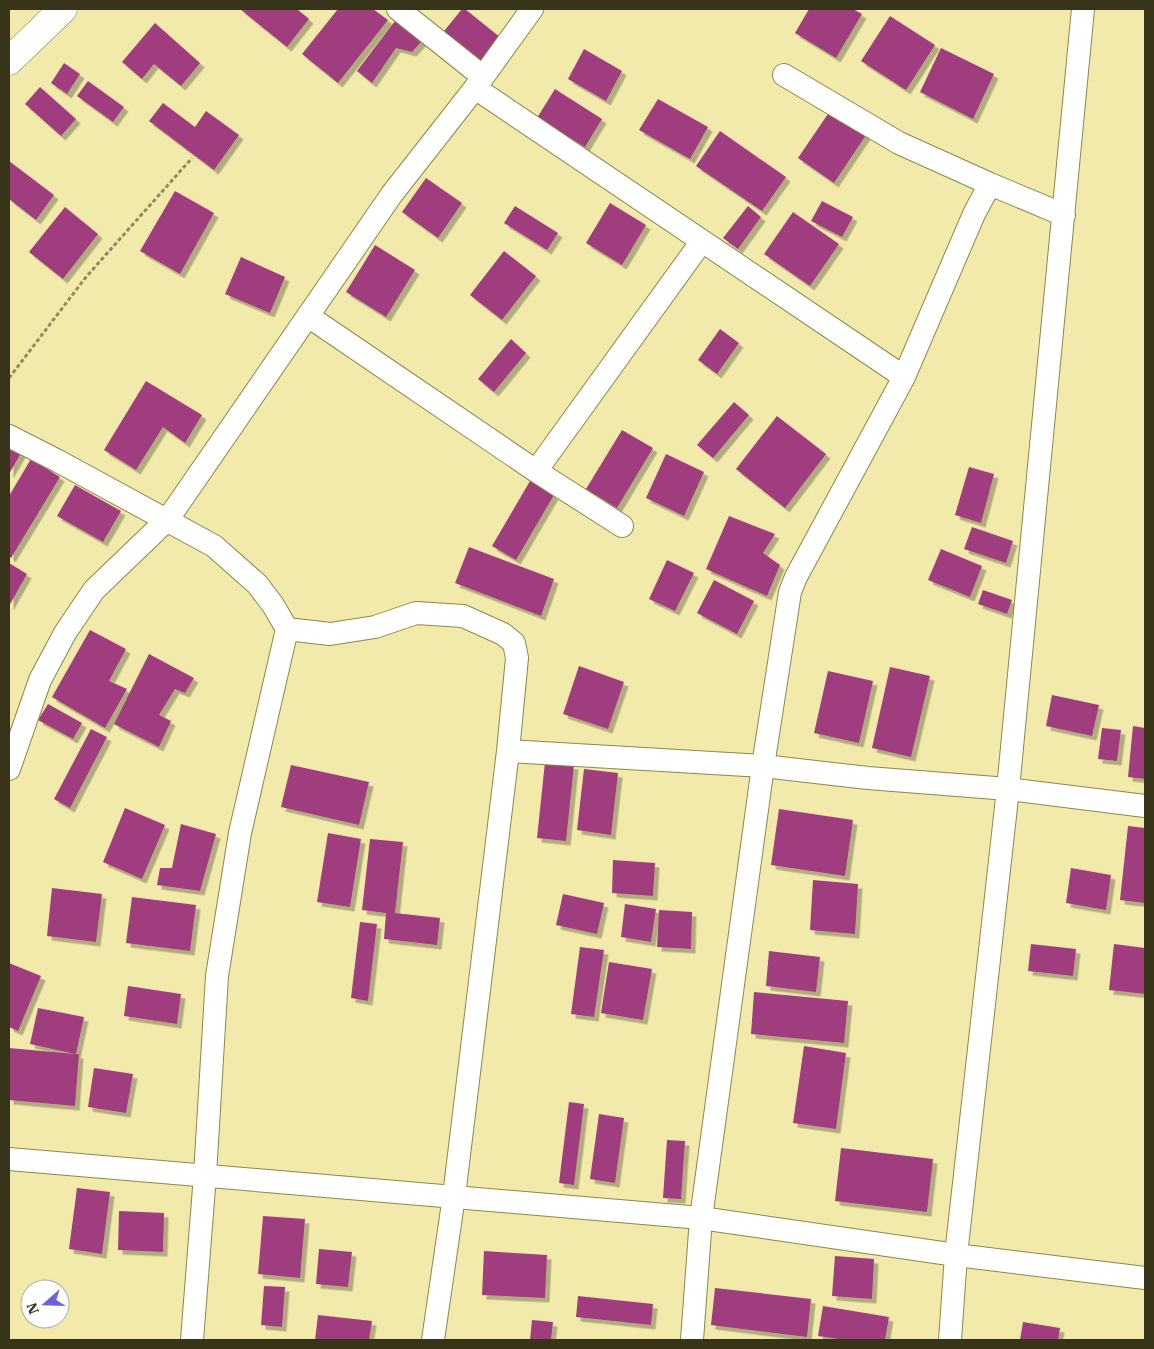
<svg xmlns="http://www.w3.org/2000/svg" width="1154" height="1349" font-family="'IBM Plex Serif',serif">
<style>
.building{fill:#a03d7f;filter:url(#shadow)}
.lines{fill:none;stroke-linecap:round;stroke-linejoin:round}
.street-casing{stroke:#8e874a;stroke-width:24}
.secondary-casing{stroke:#8e874a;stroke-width:29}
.path{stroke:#908b5f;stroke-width:3;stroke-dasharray:4 2.5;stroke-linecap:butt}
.street{stroke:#fff;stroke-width:22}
.secondary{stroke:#fff;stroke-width:28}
</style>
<defs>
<filter id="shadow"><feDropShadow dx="4.5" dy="4.5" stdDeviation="0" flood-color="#0004"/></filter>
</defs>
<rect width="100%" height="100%" fill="#f1eaaa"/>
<!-- building -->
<path class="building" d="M 240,9 L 297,9 L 309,19 L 287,47 Z
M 338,9 L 373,9 L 388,20 L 338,83 L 302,54 Z
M 462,9 L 465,9 L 506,42 L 482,71 L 440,36 Z
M 809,9 L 853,9 L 862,14 L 836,58 L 795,33 Z
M 890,16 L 935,45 L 906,90 L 861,61 Z
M 395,21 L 422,41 L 412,52 L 396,48 L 372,83 L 357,71 Z
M 155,23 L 200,63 L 181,86 L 154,64 L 142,79 L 122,62 Z
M 941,48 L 994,74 L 973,119 L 920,92 Z
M 584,49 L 622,71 L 606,101 L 568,79 Z
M 64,63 L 80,74 L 67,94 L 51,83 Z
M 88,81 L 124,107 L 113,122 L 77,96 Z
M 40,87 L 76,119 L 61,136 L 25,104 Z
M 555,89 L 602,119 L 585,147 L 537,118 Z
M 658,99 L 708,127 L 690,159 L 639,130 Z
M 163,103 L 195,127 L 206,111 L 239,135 L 214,170 L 149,121 Z
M 832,108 L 868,132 L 834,183 L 798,158 Z
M 720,131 L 786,177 L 762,211 L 696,166 Z
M 9,161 L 54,195 L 36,220 L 9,199 Z
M 426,178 L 462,203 L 438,238 L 402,212 Z
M 175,191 L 214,213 L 180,274 L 140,251 Z
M 822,201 L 853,217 L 842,237 L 811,221 Z
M 610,203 L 646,225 L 622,265 L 586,243 Z
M 515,206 L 558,233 L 547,250 L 504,223 Z
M 748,206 L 761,217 L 738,249 L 723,238 Z
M 65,207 L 98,234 L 63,279 L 29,252 Z
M 793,212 L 839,244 L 810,286 L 764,254 Z
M 375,245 L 415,270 L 386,317 L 346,292 Z
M 504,251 L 536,276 L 502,320 L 470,295 Z
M 241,257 L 285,277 L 270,313 L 225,294 Z
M 720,329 L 739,343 L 717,374 L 698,360 Z
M 511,339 L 526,353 L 494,392 L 478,379 Z
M 146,381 L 202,415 L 185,443 L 163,427 L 136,470 L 104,450 Z
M 734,402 L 749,415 L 713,458 L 697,445 Z
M 777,416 L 826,454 L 785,508 L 736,469 Z
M 622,430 L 653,448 L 617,508 L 586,489 Z
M 9,446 L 21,453 L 9,474 Z
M 666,454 L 704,472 L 684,516 L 646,498 Z
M 31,459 L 60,477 L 11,558 L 9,556 L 9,496 Z
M 969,467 L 994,474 L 981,523 L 955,515 Z
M 530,481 L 554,495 L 516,560 L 492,546 Z
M 75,485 L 121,511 L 103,542 L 57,516 Z
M 729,516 L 775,534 L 763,553 L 780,565 L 767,596 L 706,569 Z
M 972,527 L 1013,541 L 1006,563 L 964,549 Z
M 469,547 L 554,579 L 541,616 L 455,583 Z
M 941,549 L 982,566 L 970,597 L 928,580 Z
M 667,560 L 694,573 L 675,611 L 649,599 Z
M 9,563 L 27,574 L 9,606 Z
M 714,580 L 754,601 L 737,634 L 697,613 Z
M 983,590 L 1012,600 L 1007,614 L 978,604 Z
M 90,630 L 126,649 L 109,681 L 127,689 L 105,728 L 52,697 Z
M 149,654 L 194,678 L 185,693 L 175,689 L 159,715 L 171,721 L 159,747 L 114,724 Z
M 579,666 L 624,682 L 608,729 L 563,714 Z
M 890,667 L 930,676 L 911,757 L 872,748 Z
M 828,671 L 873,681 L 859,743 L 814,733 Z
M 1052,695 L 1099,705 L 1092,736 L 1046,726 Z
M 48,704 L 82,723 L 73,739 L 38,720 Z
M 1133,726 L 1145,728 L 1145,779 L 1128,777 Z
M 1102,728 L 1121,730 L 1117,761 L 1098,759 Z
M 91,729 L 107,737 L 70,808 L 54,799 Z
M 545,762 L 574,765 L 566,841 L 537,838 Z
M 291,765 L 369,782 L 359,825 L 281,807 Z
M 584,769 L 618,773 L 611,835 L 577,830 Z
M 125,808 L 165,825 L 142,879 L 103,862 Z
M 779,809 L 853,820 L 845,876 L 771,865 Z
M 181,824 L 216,834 L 200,891 L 157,885 L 160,868 L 172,868 Z
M 1128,826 L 1145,828 L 1145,903 L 1120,900 Z
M 328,833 L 361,839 L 350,907 L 317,902 Z
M 370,839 L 403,842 L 395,913 L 440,918 L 437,945 L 384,939 L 386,913 L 362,910 Z
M 613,860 L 655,863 L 653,896 L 612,893 Z
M 1071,868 L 1111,875 L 1106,910 L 1066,903 Z
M 813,880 L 858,884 L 855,934 L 810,930 Z
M 52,888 L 102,894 L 96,942 L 47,936 Z
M 563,894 L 604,903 L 597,934 L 556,925 Z
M 132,897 L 196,905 L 190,951 L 126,943 Z
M 625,904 L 656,909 L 651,942 L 621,937 Z
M 659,910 L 692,912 L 691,949 L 657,947 Z
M 360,922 L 377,924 L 368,1001 L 351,998 Z
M 1031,944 L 1076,949 L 1073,976 L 1028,971 Z
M 1114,944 L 1145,948 L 1145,994 L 1109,990 Z
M 580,947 L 604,950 L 594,1017 L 571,1014 Z
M 769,951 L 820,957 L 816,992 L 766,986 Z
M 609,962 L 652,969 L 643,1020 L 601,1013 Z
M 9,963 L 41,976 L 18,1031 L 9,1027 Z
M 128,986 L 181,994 L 177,1024 L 124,1016 Z
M 754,992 L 848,1001 L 844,1043 L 751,1034 Z
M 38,1008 L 84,1017 L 76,1054 L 79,1054 L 75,1106 L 9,1100 L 9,1048 L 75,1054 L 30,1044 Z
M 804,1046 L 846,1053 L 836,1129 L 793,1123 Z
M 94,1068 L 133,1074 L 126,1113 L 88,1107 Z
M 569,1102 L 584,1104 L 574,1185 L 559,1183 Z
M 599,1114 L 624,1118 L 615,1183 L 590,1179 Z
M 667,1140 L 685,1141 L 681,1199 L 663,1198 Z
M 841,1148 L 933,1159 L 927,1212 L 835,1201 Z
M 77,1188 L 110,1192 L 102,1254 L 69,1249 Z
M 119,1211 L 164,1213 L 163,1252 L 118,1250 Z
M 263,1216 L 305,1219 L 300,1278 L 258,1274 Z
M 319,1249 L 352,1252 L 348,1287 L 316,1284 Z
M 484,1251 L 547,1255 L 545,1298 L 482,1295 Z
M 835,1256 L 874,1259 L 872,1299 L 832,1296 Z
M 264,1286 L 285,1287 L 282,1327 L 261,1325 Z
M 715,1288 L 811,1299 L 807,1337 L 711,1325 Z
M 578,1296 L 653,1304 L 651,1325 L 576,1317 Z
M 823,1306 L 889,1317 L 885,1340 L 846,1340 L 818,1336 Z
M 318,1315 L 372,1321 L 369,1340 L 315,1340 Z
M 532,1320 L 553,1322 L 551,1340 L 530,1340 Z
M 1023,1322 L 1060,1328 L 1058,1340 L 1020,1340 Z"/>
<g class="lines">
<!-- street casing -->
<g class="street-casing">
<path id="street" d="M 398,9 L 482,76
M 784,75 L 899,143 L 990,184 L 1064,215
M 475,88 L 904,377
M 308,316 L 536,471 L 622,526
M 9,436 L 58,461 L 214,546 L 257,584 L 273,605 L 287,629 L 330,634 L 375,627 L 416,613 L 463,616 L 503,634 L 514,643 L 517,658 L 508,751 L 454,1196 L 433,1340
M 536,471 L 702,241
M 508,751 L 763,766 L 868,778 L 1008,789 L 1145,806
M 9,769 L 40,680 L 65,633 L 94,590 L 168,519 L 392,194 L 475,88 L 532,9
M 9,1159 L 701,1218 L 956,1255 L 1145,1278
M 192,1340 L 205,1175 L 217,976 L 240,833 L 287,629
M 692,1340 L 701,1218 L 763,766 L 790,592 L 796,577 L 904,377 L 974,214 L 990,184
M 950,1340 L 956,1255 L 1008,789 L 1083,9"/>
</g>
<!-- secondary casing -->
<g class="secondary-casing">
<path id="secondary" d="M 9,61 L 63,9"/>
</g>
<!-- path -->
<path class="path" d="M 9,378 L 86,277 L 192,158"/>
<!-- street -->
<use href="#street" class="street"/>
<!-- secondary -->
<use href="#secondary" class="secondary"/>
</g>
<!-- border -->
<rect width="1154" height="1349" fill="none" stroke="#37341a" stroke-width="20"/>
<!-- north arrow -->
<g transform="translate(45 1304) rotate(250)"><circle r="24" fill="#ffffff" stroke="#afaea3"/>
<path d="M0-4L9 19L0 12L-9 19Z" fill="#6b61db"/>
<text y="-8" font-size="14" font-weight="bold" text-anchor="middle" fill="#37341a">N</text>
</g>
</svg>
